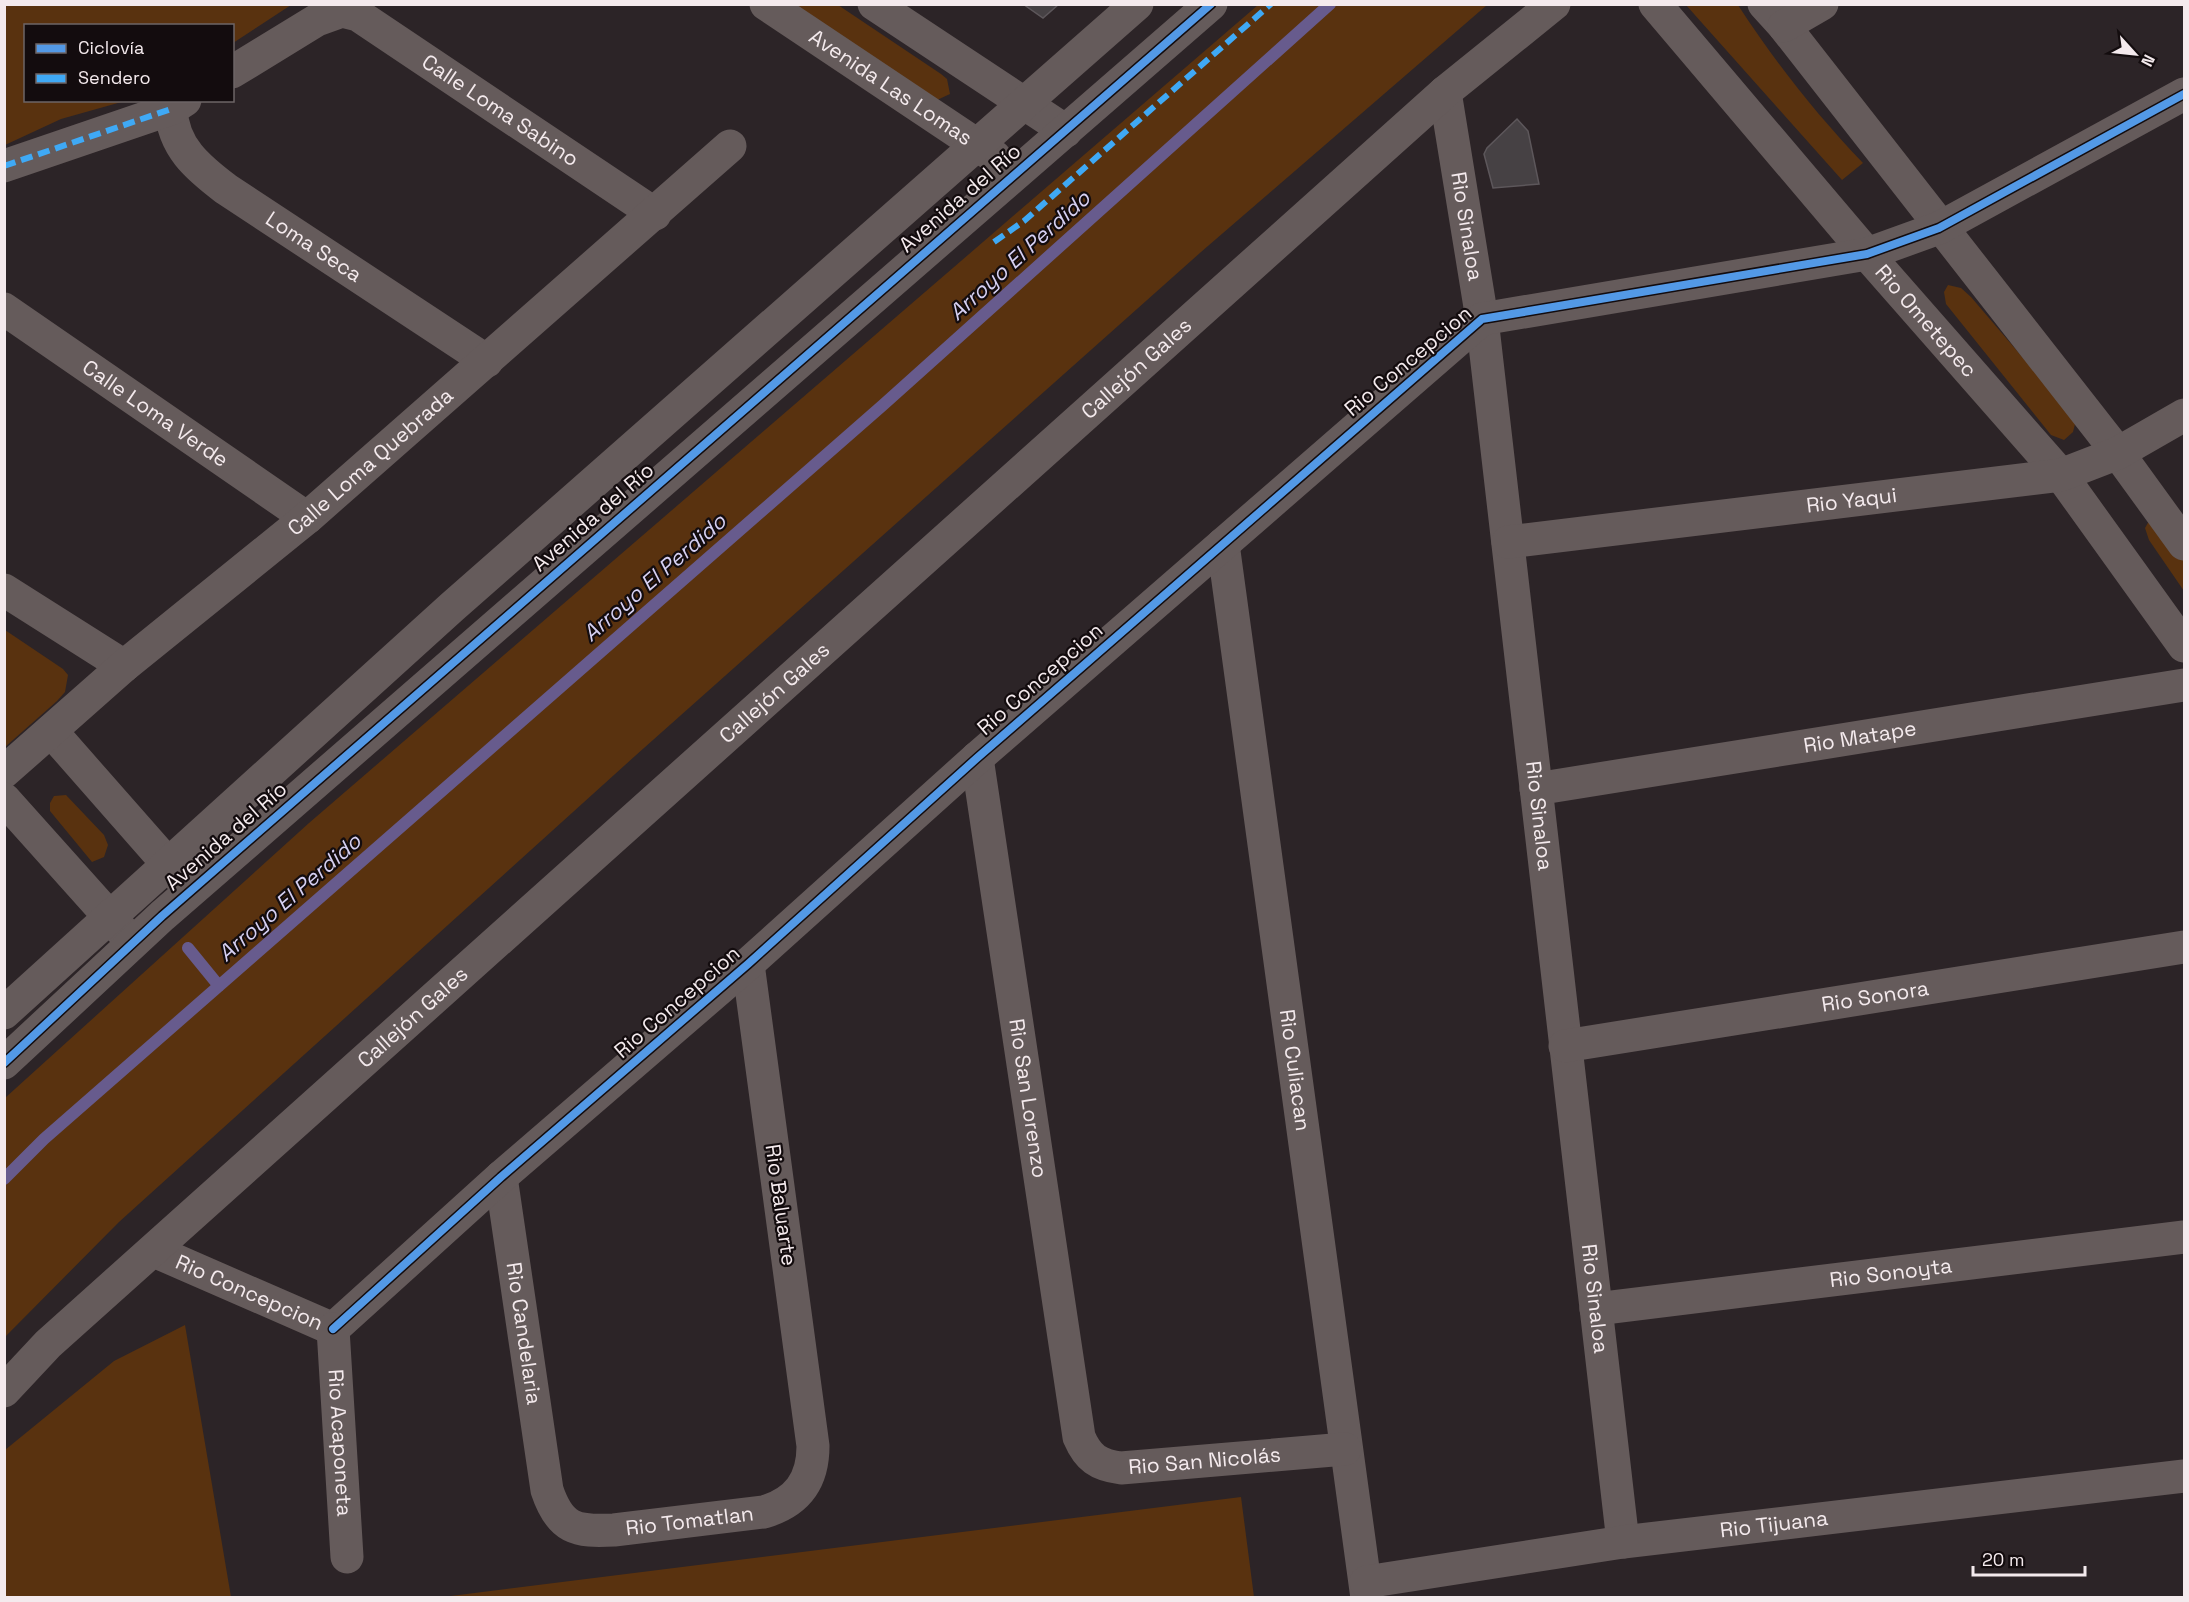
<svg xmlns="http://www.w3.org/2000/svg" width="2189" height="1602" font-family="'Space Grotesk',sans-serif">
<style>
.green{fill:#59320f}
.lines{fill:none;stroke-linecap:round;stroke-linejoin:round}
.stream{stroke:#675b8d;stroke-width:12}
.building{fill:#464144;stroke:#5d575b;stroke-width:1.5}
.minor{stroke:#655b5b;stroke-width:33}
.quiet{stroke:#3fa9f5;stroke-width:6;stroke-dasharray:12 6;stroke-linecap:butt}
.cycleway-casing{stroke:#130c0e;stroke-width:11}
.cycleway{stroke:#5399e6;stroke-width:8}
.labels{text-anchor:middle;stroke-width:4.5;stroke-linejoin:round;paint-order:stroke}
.street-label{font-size:21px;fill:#f4eaed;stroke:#130c0e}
.water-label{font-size:22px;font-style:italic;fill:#d6d0f2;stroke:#130c0e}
</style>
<rect width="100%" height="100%" fill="#2c2427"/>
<!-- green -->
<path class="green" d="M 4,5 L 5,4 L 291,5 L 233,43 L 232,26 L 26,26 L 26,100 L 125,101 L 61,119 L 5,145 Z
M 790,5 L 838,5 L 941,74 L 947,79 L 950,94 L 937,100 Z
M 1258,5 L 1487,5 L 1201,252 L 635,756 L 119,1222 L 5,1337 L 5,1098 L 309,823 Z
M 1686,5 L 1738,5 C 1775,62 1816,114 1863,163 L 1842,180 Z
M 1948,285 L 1961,288 L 1971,297 L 2076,420 L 2073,432 L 2064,440 L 2051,435 L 1946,304 L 1944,292 Z
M 2149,521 L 2184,553 L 2184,591 L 2149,540 L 2145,528 Z
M 5,630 L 63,669 L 68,675 L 65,692 L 57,701 L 5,747 Z
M 66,795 L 104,835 L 108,845 L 104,857 L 92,862 L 50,811 L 50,803 L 54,796 Z
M 185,1325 L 231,1597 L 5,1597 L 5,1450 L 114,1361 Z
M 1241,1497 L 1254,1597 L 443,1597 Z"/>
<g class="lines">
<!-- stream -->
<path class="stream" d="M 188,948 L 219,986
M 4,1179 L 44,1139 L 883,405 L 1330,4"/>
</g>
<!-- building -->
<path class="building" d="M 1023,4 L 1059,4 L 1043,18 Z
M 1517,119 L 1528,131 L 1539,184 L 1493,188 L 1484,154 L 1487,148 Z"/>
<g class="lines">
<!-- minor -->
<g class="minor">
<path id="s1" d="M 766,4 L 995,157"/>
<path d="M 874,4 L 1066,131"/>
<path id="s2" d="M 1655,4 L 1867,254 L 2061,475 L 2184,646"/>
<path d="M 1764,4 L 1784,26 L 2118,453 L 2184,544"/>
<path d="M 1784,26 L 1822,4"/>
<path id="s3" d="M 232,72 L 317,20 L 342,11 L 358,15 L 655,214"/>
<path id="s4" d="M 1445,92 L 1482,319 L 1623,1542"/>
<path id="s5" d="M 171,109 C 173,147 197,167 226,189 L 487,361"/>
<path d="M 4,166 L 171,109 L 185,100"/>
<path id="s6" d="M 4,309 L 307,518"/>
<path id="s7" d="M 1508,542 L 2061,475 L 2118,453 L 2184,415"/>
<path id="s8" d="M 1223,544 L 1367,1598"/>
<path d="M 4,590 L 124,666"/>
<path d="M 51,731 L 182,880"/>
<path id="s9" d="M 977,758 L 1079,1437 C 1088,1458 1098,1465 1121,1468 L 1345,1449"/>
<path id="s10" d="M 4,772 L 124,666 L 307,518 L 730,146"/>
<path id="s11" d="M 1536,789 L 2184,685"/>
<path d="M 4,799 L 124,933"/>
<path d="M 4,1013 L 452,607 L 1137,4"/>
<path id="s12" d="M 1565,1046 L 2184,947"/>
<path d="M 4,1063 L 162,916 L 1211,4"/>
<path id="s13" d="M 501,1177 L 547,1490 C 560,1529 576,1532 614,1530 L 764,1512 C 797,1502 813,1481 813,1446 L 748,964"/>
<path id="s14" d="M 154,1251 L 333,1329"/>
<path id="s15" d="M 1596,1309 L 2184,1237"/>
<path d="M 333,1329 L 501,1177 L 748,964 L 977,758 L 1482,319 L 1867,254 L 1939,228 L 2184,94"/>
<path id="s16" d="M 333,1329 L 347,1557"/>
<path id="s17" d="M 4,1391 L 48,1344 L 1445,92 L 1554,4"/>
<path id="s18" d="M 1366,1582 L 1623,1542 L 2184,1476"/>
</g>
<!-- quiet -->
<path class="quiet" d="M 4,166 L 171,109
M 994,242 L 1024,221 L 1271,4"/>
<!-- cycleway casing -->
<g class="cycleway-casing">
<path id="cycleway" d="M 4,1063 L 162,916 L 1211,4
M 333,1329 L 501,1177 L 748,964 L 977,758 L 1482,319 L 1867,254 L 1939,228 L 2184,94"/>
</g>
<!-- cycleway -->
<use href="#cycleway" class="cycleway"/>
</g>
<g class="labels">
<!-- street labels -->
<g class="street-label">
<text dy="7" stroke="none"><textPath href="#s1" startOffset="150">Avenida Las Lomas</textPath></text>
<text dy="7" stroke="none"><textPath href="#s3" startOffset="314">Calle Loma Sabino</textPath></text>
<text transform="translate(960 198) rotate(-41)" y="7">Avenida del Río</text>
<text dy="7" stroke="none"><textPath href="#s4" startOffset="136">Rio Sinaloa</textPath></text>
<text dy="7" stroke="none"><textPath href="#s5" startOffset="206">Loma Seca</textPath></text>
<text dy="7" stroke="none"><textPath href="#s2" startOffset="417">Rio Ometepec</textPath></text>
<text transform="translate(1408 361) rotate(-40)" y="7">Rio Concepcion</text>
<text dy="7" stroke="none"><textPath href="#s17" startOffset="1526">Callejón Gales</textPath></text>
<text dy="7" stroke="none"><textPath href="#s6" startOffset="184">Calle Loma Verde</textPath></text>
<text dy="7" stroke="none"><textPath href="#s10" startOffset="480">Calle Loma Quebrada</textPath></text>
<text dy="7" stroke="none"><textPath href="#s7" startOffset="346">Rio Yaqui</textPath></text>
<text transform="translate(593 517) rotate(-41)" y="7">Avenida del Río</text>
<text transform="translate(1040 679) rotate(-41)" y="7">Rio Concepcion</text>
<text dy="7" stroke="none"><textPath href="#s17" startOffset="1040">Callejón Gales</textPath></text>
<text dy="7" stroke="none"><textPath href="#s11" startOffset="328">Rio Matape</textPath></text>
<text dy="7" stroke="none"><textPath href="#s4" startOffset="730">Rio Sinaloa</textPath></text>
<text transform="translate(226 836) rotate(-41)" y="7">Avenida del Río</text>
<text dy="7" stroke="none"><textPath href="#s12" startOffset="314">Rio Sonora</textPath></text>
<text transform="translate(677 1002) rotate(-41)" y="7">Rio Concepcion</text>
<text dy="7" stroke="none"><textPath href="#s17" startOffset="554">Callejón Gales</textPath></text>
<text dy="7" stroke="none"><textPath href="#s8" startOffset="531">Rio Culiacan</textPath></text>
<text dy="7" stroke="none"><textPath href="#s9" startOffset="344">Rio San Lorenzo</textPath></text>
<text transform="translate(781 1205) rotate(82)" y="7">Rio Baluarte</text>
<text dy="7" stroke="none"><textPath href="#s15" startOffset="297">Rio Sonoyta</textPath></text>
<text dy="7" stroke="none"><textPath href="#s14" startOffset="104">Rio Concepcion</textPath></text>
<text dy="7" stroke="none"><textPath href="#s4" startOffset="1216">Rio Sinaloa</textPath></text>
<text dy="7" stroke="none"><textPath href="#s13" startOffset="158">Rio Candelaria</textPath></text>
<text dy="7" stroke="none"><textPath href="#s16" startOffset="114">Rio Acaponeta</textPath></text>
<text dy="7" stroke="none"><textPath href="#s9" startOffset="826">Rio San Nicolás</textPath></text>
<text dy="7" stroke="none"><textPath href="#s13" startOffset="480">Rio Tomatlan</textPath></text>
<text dy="7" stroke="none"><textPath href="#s18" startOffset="412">Rio Tijuana</textPath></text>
</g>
<!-- water labels -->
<g class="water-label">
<text transform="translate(1019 255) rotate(-42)" y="8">Arroyo El Perdido</text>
<text transform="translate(654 577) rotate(-41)" y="8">Arroyo El Perdido</text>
<text transform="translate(289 897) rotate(-41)" y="8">Arroyo El Perdido</text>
</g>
</g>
<!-- border -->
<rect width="2189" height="1602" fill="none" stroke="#f4eaed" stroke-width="12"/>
<!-- legend -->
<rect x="24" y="24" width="210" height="78" fill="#130c0e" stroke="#6d6567" stroke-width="1.5"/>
<rect x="36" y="44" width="30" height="9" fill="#5399e6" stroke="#6d6567" stroke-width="1.5"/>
<text x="78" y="54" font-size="18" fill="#f4eaed">Ciclovía</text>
<rect x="36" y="74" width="30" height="9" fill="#3fa9f5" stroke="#6d6567" stroke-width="1.5"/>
<text x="78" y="84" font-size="18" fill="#f4eaed">Sendero</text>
<!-- north arrow -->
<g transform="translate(2135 54) rotate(117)" stroke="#130c0e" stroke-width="4.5" paint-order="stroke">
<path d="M0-4.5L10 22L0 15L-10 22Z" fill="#f4eaed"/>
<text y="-9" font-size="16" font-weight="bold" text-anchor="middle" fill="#f4eaed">N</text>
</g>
<!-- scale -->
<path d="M1973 1566v9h112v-9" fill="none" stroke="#f4eaed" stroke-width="3"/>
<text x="1982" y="1566" font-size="18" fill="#f4eaed" stroke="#130c0e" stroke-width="4.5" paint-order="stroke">20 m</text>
</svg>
